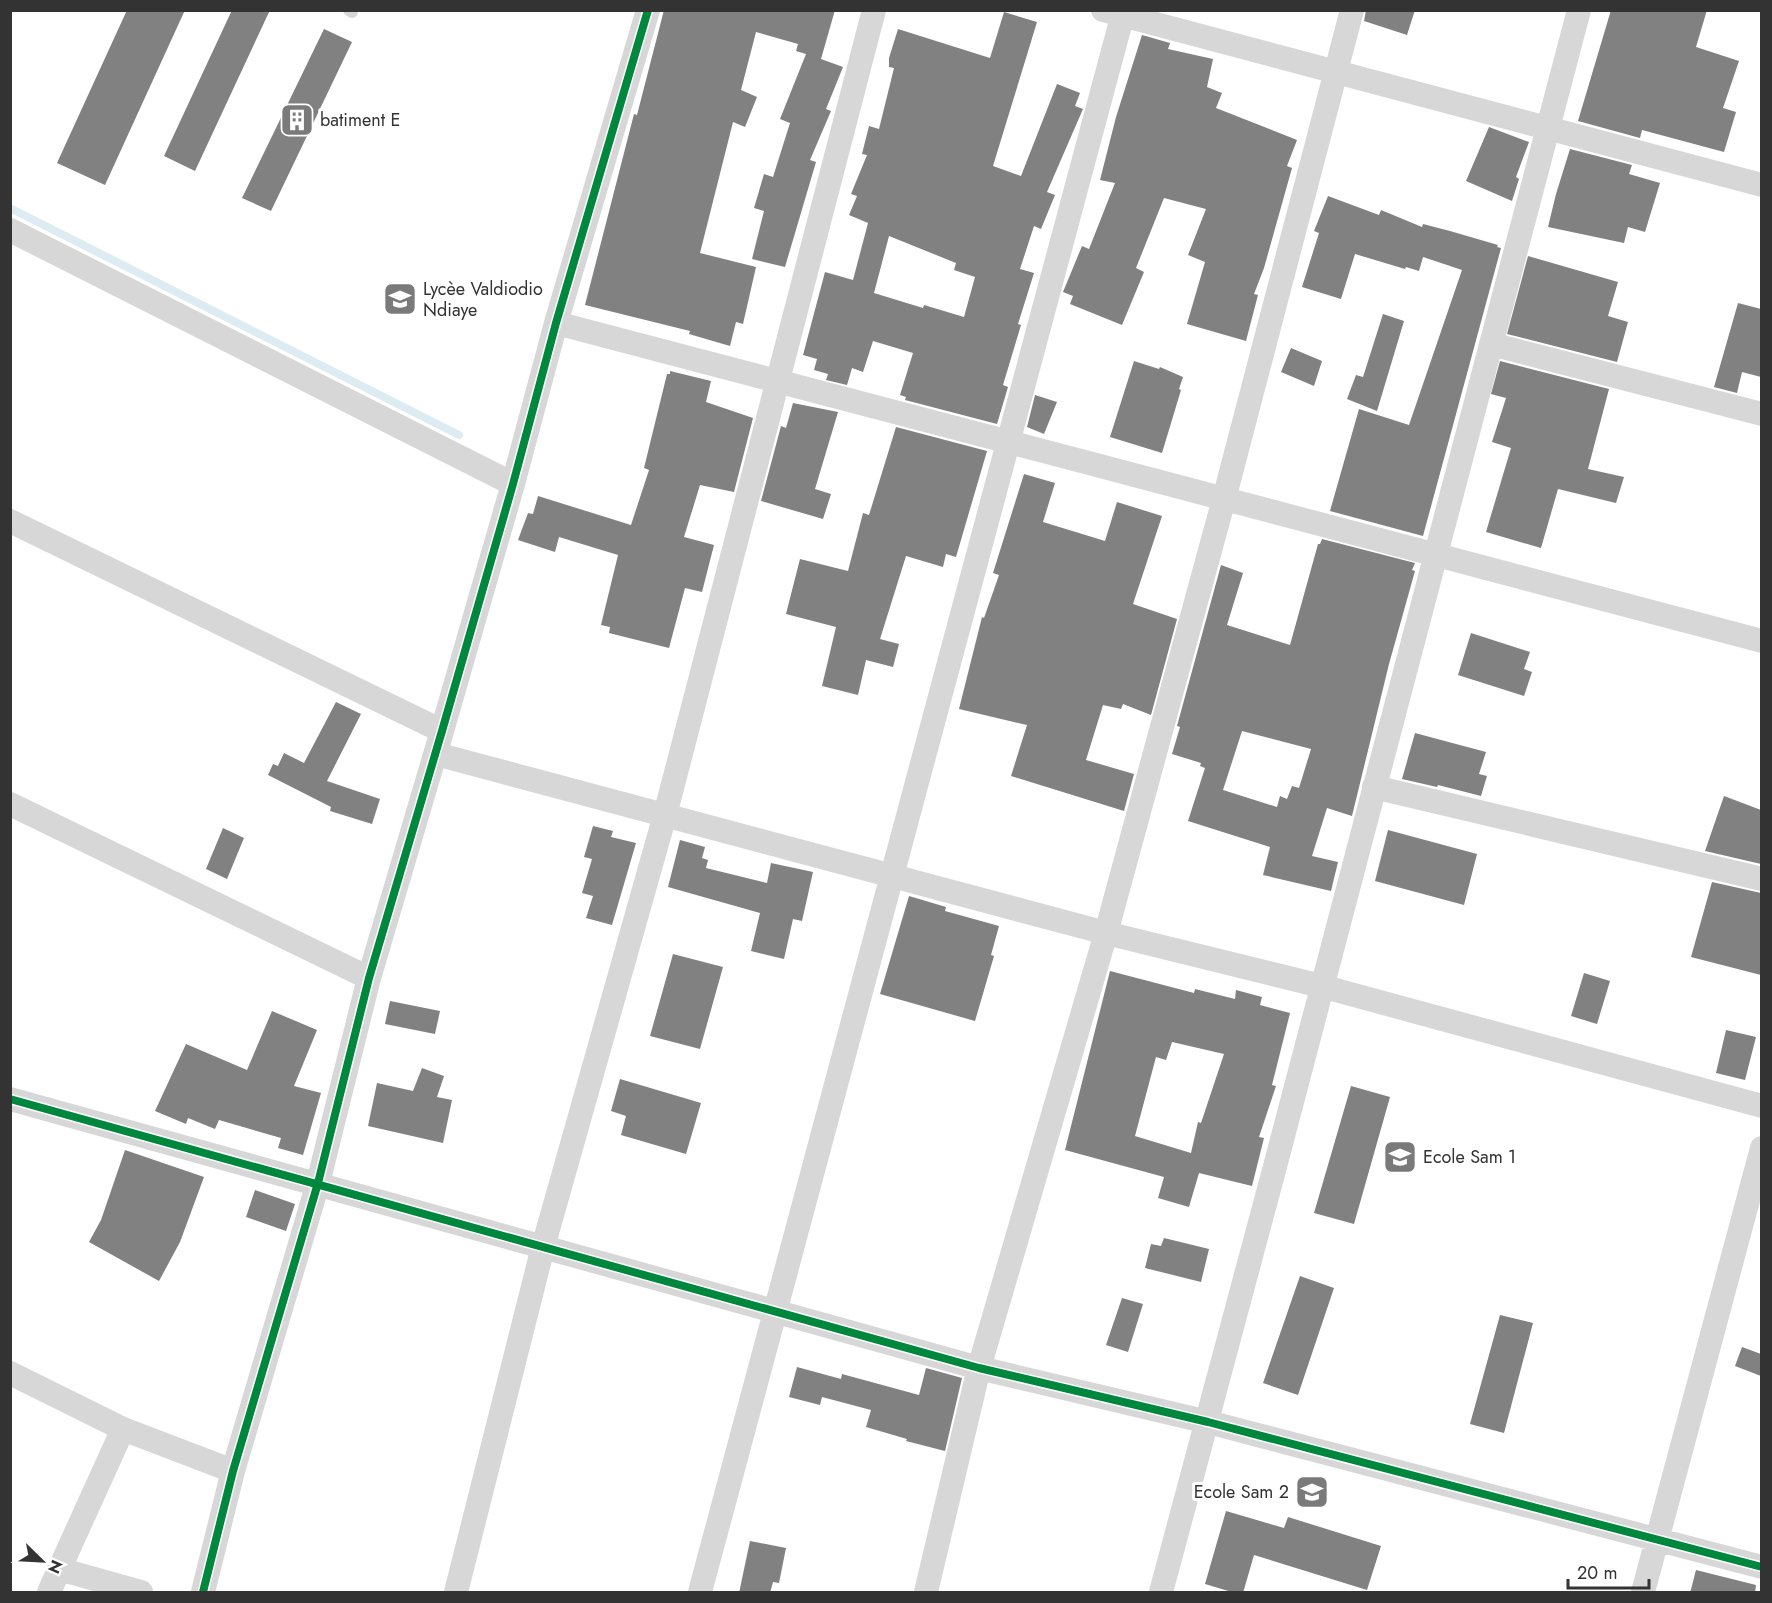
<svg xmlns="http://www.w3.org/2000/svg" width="1772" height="1603" font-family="Jost,sans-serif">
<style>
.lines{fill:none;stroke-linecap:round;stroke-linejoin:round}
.stream{stroke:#ddebf3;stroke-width:8}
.building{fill:#818181;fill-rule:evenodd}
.service{stroke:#d7d7d7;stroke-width:12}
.minor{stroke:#d7d7d7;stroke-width:24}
.cycleway-casing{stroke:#fff;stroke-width:11}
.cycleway{stroke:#00873e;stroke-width:8}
.labels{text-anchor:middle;stroke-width:6;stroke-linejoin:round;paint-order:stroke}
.poi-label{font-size:18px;fill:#333;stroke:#fff;text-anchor:start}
</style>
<rect width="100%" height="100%" fill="#fff"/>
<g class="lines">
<!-- stream -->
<path class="stream" d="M 10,208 L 459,435"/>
</g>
<!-- building -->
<path class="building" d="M 127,10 L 185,10 L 105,185 L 57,163 Z
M 232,10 L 270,10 L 195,171 L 164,156 Z
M 664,10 L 835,10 L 821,59 L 843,67 L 826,109 L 831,111 L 810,160 L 816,162 L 785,267 L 752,259 L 764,211 L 754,208 L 764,174 L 773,177 L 790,123 L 780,119 L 806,54 L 796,51 L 798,44 L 756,32 L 741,90 L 757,97 L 745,127 L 733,122 L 700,253 L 756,267 L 743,324 L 736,322 L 730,346 L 689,334 L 690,331 L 585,305 L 634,114 L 637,115 Z
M 1366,10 L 1415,10 L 1407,35 L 1364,21 Z
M 1611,10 L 1707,10 L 1696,47 L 1739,61 L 1723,108 L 1736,112 L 1724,152 L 1642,130 L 1640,138 L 1578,121 Z
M 1004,12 L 1037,22 L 993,166 L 1021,176 L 1057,84 L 1080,93 L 1075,106 L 1083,109 L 1047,192 L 1055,195 L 1041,229 L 1034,226 L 1020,269 L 1034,273 L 1018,324 L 1021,325 L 1003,385 L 1008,387 L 997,424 L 905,400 L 906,397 L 900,395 L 913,353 L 873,341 L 863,372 L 852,368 L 847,385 L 826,380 L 828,374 L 814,370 L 817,359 L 803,355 L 825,272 L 853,280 L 868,223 L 849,215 L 857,196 L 851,194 L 867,155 L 862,154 L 869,126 L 879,129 L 894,68 L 889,67 L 889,58 L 898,29 L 990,58 ZM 889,236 L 956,263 L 954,270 L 975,277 L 964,317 L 924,305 L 923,308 L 874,293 Z
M 324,29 L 352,42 L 271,211 L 242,198 Z
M 1142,35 L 1170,43 L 1168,49 L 1213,59 L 1207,87 L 1222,93 L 1216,108 L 1297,140 L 1287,166 L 1292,168 L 1264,268 L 1254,294 L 1258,295 L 1246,341 L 1187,324 L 1205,262 L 1188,255 L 1206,209 L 1164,198 L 1136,268 L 1144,272 L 1122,325 L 1070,304 L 1073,296 L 1063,292 L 1082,246 L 1089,249 L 1115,183 L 1100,180 L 1116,117 Z
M 1489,127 L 1529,142 L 1516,177 L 1519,179 L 1512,201 L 1466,181 Z
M 1570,149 L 1632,165 L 1629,174 L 1660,183 L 1645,232 L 1628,227 L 1624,243 L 1548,227 L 1556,194 Z
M 1328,196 L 1379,215 L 1381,210 L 1422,227 L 1423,224 L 1450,231 L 1498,245 L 1497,247 L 1501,248 L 1423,536 L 1330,511 L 1359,409 L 1409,425 L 1462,270 L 1423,257 L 1419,271 L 1406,267 L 1405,269 L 1355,254 L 1341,299 L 1302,287 L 1319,233 L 1314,231 Z
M 1528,256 L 1618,282 L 1608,316 L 1628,322 L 1617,362 L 1507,334 Z
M 1738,303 L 1761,309 L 1761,377 L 1742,372 L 1737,393 L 1714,387 Z
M 1383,314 L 1404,321 L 1377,411 L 1347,399 L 1356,375 L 1363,377 Z
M 1291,348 L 1322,361 L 1314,386 L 1281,372 Z
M 1134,361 L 1159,369 L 1160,367 L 1183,377 L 1179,389 L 1181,390 L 1162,453 L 1110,437 Z
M 1500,361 L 1609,389 L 1588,469 L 1624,477 L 1616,503 L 1558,489 L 1541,548 L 1486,532 L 1511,448 L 1492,442 L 1506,398 L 1491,394 Z
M 670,371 L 711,381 L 706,402 L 753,418 L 734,492 L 700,485 L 684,537 L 714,545 L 702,592 L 685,588 L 669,648 L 609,633 L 610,627 L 601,625 L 618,555 L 559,537 L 555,552 L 518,540 L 528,513 L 533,514 L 538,496 L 631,525 L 649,470 L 644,468 L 667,374 L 670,374 Z
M 1035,395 L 1057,402 L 1044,434 L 1027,427 Z
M 793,403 L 838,412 L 815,489 L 831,494 L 823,519 L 761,501 L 781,426 L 786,428 Z
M 896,427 L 987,451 L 956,557 L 946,554 L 943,567 L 906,556 L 880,639 L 899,644 L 893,667 L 866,660 L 858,695 L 822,686 L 836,627 L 786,614 L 800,559 L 848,571 L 863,513 L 869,515 Z
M 1024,474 L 1055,483 L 1043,522 L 1105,541 L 1117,502 L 1162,516 L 1133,604 L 1177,619 L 1151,715 L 1123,704 L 1121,709 L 1103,705 L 1086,760 L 1134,774 L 1124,811 L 1011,776 L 1027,725 L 959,709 L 982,617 L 984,618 L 999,575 L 993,573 Z
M 1322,539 L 1415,563 L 1412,570 L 1415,571 L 1389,664 L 1352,816 L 1327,808 L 1312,856 L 1338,862 L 1331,891 L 1263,875 L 1270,847 L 1188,821 L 1205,768 L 1200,766 L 1201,763 L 1172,754 L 1180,727 L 1177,726 L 1221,565 L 1243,573 L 1227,625 L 1290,645 L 1318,544 L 1320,544 ZM 1242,731 L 1311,749 L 1299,788 L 1292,786 L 1287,799 L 1280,796 L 1277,807 L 1223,790 Z
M 1471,633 L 1530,652 L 1524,669 L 1532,672 L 1524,696 L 1458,675 Z
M 336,702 L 361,714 L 327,781 L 380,799 L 372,824 L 330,811 L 331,807 L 268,775 L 273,764 L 278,766 L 284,753 L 304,763 Z
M 1415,733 L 1486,752 L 1479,774 L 1487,776 L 1481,796 L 1438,785 L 1437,787 L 1402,779 Z
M 1724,796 L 1761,810 L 1761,864 L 1705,851 Z
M 593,826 L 613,831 L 611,837 L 636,843 L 612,925 L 586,918 L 593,896 L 582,893 L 592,859 L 584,857 Z
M 223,828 L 244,838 L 227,879 L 206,869 Z
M 1388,830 L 1477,854 L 1464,905 L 1375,881 Z
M 680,840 L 705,847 L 702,858 L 708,860 L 706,868 L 767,883 L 771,863 L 813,872 L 802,921 L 793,919 L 784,959 L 751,951 L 760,913 L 668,887 Z
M 1712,882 L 1761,893 L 1761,975 L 1691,957 Z
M 909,896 L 946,907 L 945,911 L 999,926 L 991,955 L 994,956 L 975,1021 L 880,994 Z
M 673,954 L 723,967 L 700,1049 L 650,1036 Z
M 1110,971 L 1194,993 L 1195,989 L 1235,999 L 1236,990 L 1262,997 L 1260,1005 L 1290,1013 L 1272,1085 L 1276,1086 L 1259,1137 L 1264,1138 L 1252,1186 L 1199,1173 L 1189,1207 L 1158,1198 L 1164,1177 L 1065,1150 ZM 1172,1042 L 1224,1054 L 1201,1123 L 1198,1122 L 1191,1153 L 1135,1136 L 1156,1057 L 1166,1060 Z
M 1584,973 L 1610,981 L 1597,1024 L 1571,1016 Z
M 390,1001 L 440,1011 L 435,1034 L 385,1024 Z
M 272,1011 L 317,1030 L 294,1086 L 321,1093 L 303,1155 L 278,1148 L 281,1138 L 219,1120 L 215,1129 L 188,1118 L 186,1124 L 155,1111 L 186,1044 L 247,1070 Z
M 1726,1030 L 1756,1037 L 1745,1080 L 1716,1073 Z
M 422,1068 L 444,1076 L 437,1097 L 452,1100 L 443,1143 L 368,1126 L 377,1083 L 413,1091 Z
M 620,1079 L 701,1103 L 686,1154 L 621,1135 L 626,1116 L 611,1111 Z
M 1351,1086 L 1390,1097 L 1354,1224 L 1314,1213 Z
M 125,1150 L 204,1177 L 180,1242 L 159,1281 L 89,1242 L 101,1220 Z
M 255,1190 L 295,1204 L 286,1231 L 246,1217 Z
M 1164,1238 L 1209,1249 L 1201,1282 L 1145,1268 L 1151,1244 L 1161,1246 Z
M 1300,1276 L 1334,1288 L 1298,1395 L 1263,1383 Z
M 1122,1298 L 1143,1304 L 1128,1352 L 1106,1345 Z
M 1500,1315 L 1533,1323 L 1504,1433 L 1470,1424 Z
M 1742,1347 L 1761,1354 L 1761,1376 L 1735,1366 Z
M 797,1367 L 841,1379 L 842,1374 L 919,1395 L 926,1368 L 962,1378 L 945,1451 L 906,1441 L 907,1439 L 866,1427 L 871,1410 L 822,1397 L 820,1405 L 789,1397 Z
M 1226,1511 L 1284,1528 L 1288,1517 L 1381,1546 L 1367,1590 L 1254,1555 L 1243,1593 L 1235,1593 L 1205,1584 Z
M 750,1541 L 786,1548 L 779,1583 L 773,1582 L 770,1593 L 739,1593 Z
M 1696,1570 L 1756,1585 L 1755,1593 L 1690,1593 Z"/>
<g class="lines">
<!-- service -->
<path class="service" d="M 349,10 L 352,12"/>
<!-- minor -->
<path class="minor" d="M 1103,10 L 1762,185
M 10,230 L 513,484
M 556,323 C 958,430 1360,532 1762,641
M 1491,344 L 1762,414
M 10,521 L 442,731
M 436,754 L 1106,933 L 1321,986 L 1762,1106
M 1374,787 L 1762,879
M 10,804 L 369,978
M 10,1099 L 979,1368 L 1208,1422 L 1762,1567
M 10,1373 L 123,1429 L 233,1471
M 59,1569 L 141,1592
M 49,1592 L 123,1429
M 203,1592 L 233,1471 L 318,1183 L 369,978 L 442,731 L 513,484 L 556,323 L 648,10
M 456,1592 L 543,1247 L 665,815 L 874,10
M 700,1592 L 1124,10
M 926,1592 L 979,1368 L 1106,933 L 1224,499 L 1352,10
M 1161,1592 C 1305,1066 1436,537 1579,10
M 1643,1592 L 1762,1148"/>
<!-- cycleway casing -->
<g class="cycleway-casing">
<path id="cycleway" d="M 10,1099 L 979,1368 L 1208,1422 L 1762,1567
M 203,1592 L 233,1471 L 318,1183 L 369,978 L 442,731 L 513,484 L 556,323 L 648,10"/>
</g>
<!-- cycleway -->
<use href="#cycleway" class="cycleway"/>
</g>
<!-- icons -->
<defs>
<g id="building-square" transform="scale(1.725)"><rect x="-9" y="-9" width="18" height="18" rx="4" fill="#7a7a7a" stroke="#fff"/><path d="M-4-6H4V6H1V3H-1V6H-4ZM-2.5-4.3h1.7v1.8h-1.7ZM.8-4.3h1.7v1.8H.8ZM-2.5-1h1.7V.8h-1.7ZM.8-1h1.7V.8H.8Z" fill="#fff"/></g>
<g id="school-square" transform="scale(1.725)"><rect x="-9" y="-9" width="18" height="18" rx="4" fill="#7a7a7a" stroke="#fff"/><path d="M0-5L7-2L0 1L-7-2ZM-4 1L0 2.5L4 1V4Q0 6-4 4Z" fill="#fff"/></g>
</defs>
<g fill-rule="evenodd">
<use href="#building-square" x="297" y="120"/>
<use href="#school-square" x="400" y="299"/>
<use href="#school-square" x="1400" y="1157"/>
<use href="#school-square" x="1312" y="1492"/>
</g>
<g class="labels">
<!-- poi labels -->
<g class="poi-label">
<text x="320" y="126">batiment E</text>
<text x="423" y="295">Lycèe Valdiodio<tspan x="423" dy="21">Ndiaye</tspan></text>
<text x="1423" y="1163">Ecole Sam 1</text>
<text x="1289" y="1498" text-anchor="end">Ecole Sam 2</text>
</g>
</g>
<!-- border -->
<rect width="1772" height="1603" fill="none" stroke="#333333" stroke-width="24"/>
<!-- north arrow -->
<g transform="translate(42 1561) rotate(114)" stroke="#ffffff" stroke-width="4.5" paint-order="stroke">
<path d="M0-4.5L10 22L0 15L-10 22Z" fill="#333333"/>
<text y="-9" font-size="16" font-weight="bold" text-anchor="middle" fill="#333333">N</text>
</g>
<!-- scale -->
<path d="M1568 1579v9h81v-9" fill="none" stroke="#333333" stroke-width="3"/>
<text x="1577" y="1579" font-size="18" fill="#333333" stroke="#ffffff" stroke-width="4.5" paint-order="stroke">20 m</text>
</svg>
